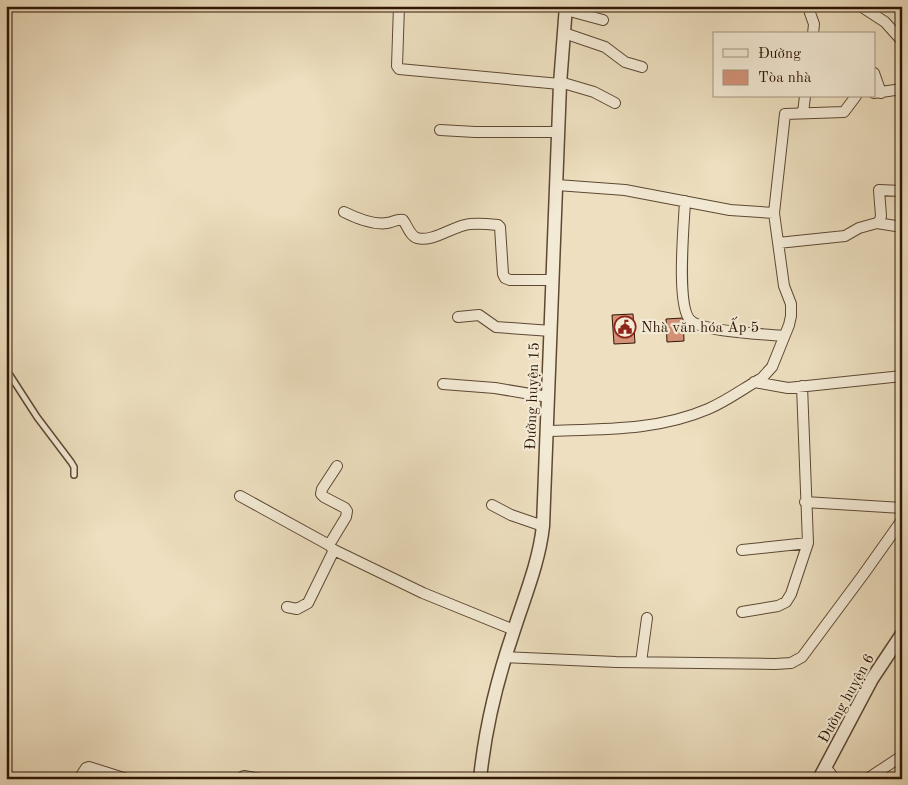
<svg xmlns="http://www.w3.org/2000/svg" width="908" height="785" font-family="'Old Standard TT',serif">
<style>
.building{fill:#d49279;stroke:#2e1504}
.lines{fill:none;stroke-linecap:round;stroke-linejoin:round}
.service-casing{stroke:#5e4833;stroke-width:8}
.minor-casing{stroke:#5e4833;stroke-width:12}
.tertiary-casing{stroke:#5e4833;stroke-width:15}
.service{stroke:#f3ead5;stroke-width:5}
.minor{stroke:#f3ead5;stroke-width:10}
.tertiary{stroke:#f3ead5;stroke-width:12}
.labels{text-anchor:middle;stroke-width:4.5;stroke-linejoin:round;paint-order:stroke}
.poi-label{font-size:15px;fill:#2e1504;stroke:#f3ead5;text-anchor:start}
.street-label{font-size:15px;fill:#2e1504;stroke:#f3ead5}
</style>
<rect width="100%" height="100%" fill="#eddfbf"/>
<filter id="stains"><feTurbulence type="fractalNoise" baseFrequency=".004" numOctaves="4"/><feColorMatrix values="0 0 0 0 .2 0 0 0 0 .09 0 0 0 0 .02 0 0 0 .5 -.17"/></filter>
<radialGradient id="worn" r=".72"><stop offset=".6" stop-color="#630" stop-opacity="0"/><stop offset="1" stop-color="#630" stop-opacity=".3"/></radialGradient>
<!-- building -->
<path class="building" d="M 633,314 L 635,343 L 614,344 L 612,315 Z
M 683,318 L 684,341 L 667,342 L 666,319 Z"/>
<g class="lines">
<!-- service casing -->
<g class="service-casing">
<path id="service" d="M 6,369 L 37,417 L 71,462 L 74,467 L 74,475"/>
</g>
<!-- minor casing -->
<g class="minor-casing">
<path id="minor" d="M 399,6 L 397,66 L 399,69 L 560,84
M 862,7 L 885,22 L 902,41
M 566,10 L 603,20
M 810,13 L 814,24 L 813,34
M 564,33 L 605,47 L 625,62 L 642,67
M 874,73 L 881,93
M 560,82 L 594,92 L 615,103
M 874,93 L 902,89
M 803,113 L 805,96
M 440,130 L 475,132 L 559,132
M 557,185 L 625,190 L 730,210 L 774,213 L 785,114 L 844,112 L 856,96
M 685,201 C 684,224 676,305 690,320 C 701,332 766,334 784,336
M 344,212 C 356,218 374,225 387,223 C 393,222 397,219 403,220 C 407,225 410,236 417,238 C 432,243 455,225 470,224 C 479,223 489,224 498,225 L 500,227 L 503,274 L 505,278 L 510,280 L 553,280
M 877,223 L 902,227
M 778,243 L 845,236 L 859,228 L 877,223 L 880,220 L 881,216 L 879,190 L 902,191
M 458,317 L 479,315 L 496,327 L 551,331
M 754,382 L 788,388 L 902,376
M 443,384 L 495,388 L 548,397
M 548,431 C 602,429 657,431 708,409 C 727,401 744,388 762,378 L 772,367 L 789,325 L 791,316 L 791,304 L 784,286 L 774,213
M 240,496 L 329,545 L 334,550 L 423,593 L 514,630
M 805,502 L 902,508
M 492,505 L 511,515 L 543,526
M 329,545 L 346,517 L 347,511 L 345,508 L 324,497 L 321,494 L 322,489 L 337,466
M 742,550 L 808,543
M 287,607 L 297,609 L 308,603 L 334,550
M 742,612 L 778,606 L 786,602 L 791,594 L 808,543 L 802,386
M 505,657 L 616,662 L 775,664 L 791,663 L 802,657 L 863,575 L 902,520
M 641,662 L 647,618
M 826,768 L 835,779
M 79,779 L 86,768 L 89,767 L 127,779
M 239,779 L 244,776 L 261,779
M 867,779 L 902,756"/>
</g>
<!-- tertiary casing -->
<g class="tertiary-casing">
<path id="tertiary" d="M 480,779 C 485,729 497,680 513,633 C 524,598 539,563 543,526 L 560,84 L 566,6
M 819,779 L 872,679 L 902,634"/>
</g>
<!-- service -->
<use href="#service" class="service"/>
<!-- minor -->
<use href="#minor" class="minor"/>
<!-- tertiary -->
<use href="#tertiary" class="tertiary"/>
</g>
<!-- icons -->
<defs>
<g id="civic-ring" transform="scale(1.125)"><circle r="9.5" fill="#f3ead5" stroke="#8f2418" stroke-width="1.5"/><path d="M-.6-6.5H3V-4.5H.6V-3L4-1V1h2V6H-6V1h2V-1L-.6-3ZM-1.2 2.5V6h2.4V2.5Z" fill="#8f2418"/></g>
</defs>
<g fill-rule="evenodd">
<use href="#civic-ring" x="625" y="327"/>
</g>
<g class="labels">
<!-- poi labels -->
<g class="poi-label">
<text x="641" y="332">Nhà văn hóa Ấp 5</text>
</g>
<!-- street labels -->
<g class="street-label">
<text transform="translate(532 396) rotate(-88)" y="5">Đường huyện 15</text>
<text transform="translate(846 698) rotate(-61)" y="5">Đường huyện 6</text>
</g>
</g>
<!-- margin -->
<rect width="908" height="785" fill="none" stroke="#eddfbf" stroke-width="25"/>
<rect x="8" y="8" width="893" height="770" fill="none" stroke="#2e1504" stroke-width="2.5"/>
<rect x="12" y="12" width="883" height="760" fill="none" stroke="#2e1504"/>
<!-- legend -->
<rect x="713" y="32" width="162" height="65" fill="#f3ead5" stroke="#a49581"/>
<rect x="723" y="49" width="25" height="8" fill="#f3ead5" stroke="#a49581"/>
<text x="758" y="58" font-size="15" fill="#2e1504">Đường</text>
<rect x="723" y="70" width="25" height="15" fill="#d49279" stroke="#a49581"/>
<text x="758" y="82" font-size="15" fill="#2e1504">Tòa nhà</text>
<rect width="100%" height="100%" filter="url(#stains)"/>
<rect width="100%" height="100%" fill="url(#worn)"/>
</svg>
